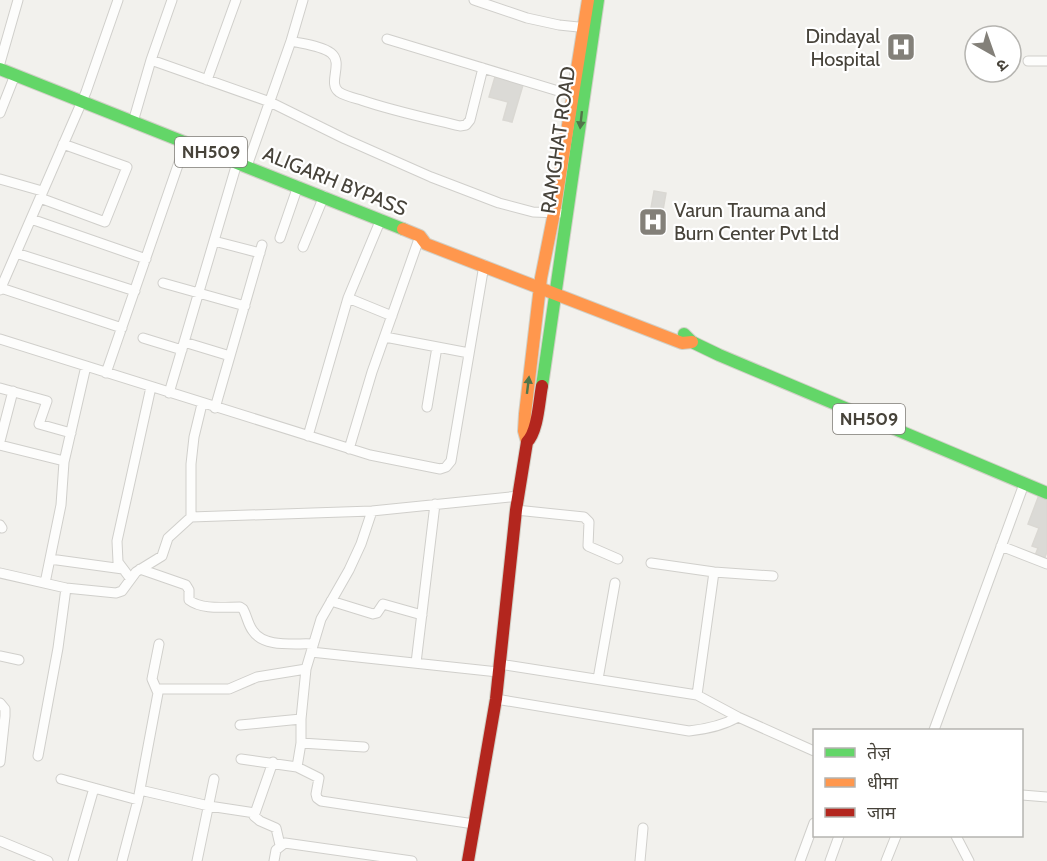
<svg xmlns="http://www.w3.org/2000/svg" width="1047" height="861" font-family="Cabin,'Noto Sans Devanagari',sans-serif">
<style>
.building{fill:#dbdad6;stroke:#dad8d3;stroke-width:1.5}
.lines{fill:none;stroke-linecap:round;stroke-linejoin:round}
.street-casing{stroke:#d0cfcb;stroke-width:11}
.fast-casing{stroke:#d1d0c7;stroke-width:14}
.slow-casing{stroke:#d1d0c7;stroke-width:14}
.jam-casing{stroke:#d1d0c7;stroke-width:14}
.street{stroke:#fdfdfc;stroke-width:9}
.fast{stroke:#63d668;stroke-width:12}
.slow{stroke:#ff974d;stroke-width:12}
.jam{stroke:#b3261e;stroke-width:12}
.oneway{fill:#51764a}
.labels{text-anchor:middle;stroke-width:4.5;stroke-linejoin:round;paint-order:stroke}
.shield{fill:#fff;stroke:#7e7b75;stroke-width:1.5}
.shield-label{font-size:18px;font-weight:bold;fill:#47433a}
.poi-label{font-size:20px;fill:#47433a;stroke:#fff;text-anchor:end}
.street-label{font-size:20px;fill:#47433a;stroke:#fff}
</style>
<rect width="100%" height="100%" fill="#f2f1ed"/>
<!-- building -->
<path class="building" d="M 495,77 L 523,85 L 512,122 L 503,120 L 508,102 L 489,97 Z
M 654,191 L 666,193 L 660,227 L 648,225 Z
M 1039,495 L 1047,498 L 1047,552 L 1043,562 L 1034,558 L 1038,548 L 1032,546 L 1039,528 L 1028,524 Z"/>
<g class="lines">
<!-- street casing -->
<g class="street-casing">
<path id="street" d="M 474,0 L 527,18 L 559,25 L 588,28
M 387,39 L 578,97
M 291,41 C 303,44 322,46 331,53 C 344,63 327,83 339,92 C 345,96 354,98 361,100 C 393,111 427,118 460,126 L 466,125 L 470,120 L 483,68
M 151,60 L 172,0
M 1028,61 L 1047,61
M 0,63 L 18,0
M 207,80 L 236,0
M 0,113 L 15,75
M 133,122 L 151,60 L 270,102 L 345,139 L 431,177 L 499,203 L 533,212 L 560,213
M 247,166 L 291,41 L 303,0
M 0,179 L 42,191
M 40,198 L 105,222 L 127,167 L 63,144
M 31,219 L 146,259
M 381,219 L 348,298 L 392,316
M 280,238 L 298,186
M 214,241 L 260,253
M 303,247 L 324,196
M 16,253 L 135,291
M 163,283 L 245,306
M 1,288 L 122,328
M 0,290 L 86,92 L 118,0
M 385,337 L 469,353
M 143,338 L 182,350
M 0,339 L 370,455 L 440,469 L 446,467 L 451,461 L 484,265
M 184,342 L 230,356
M 106,373 L 186,142
M 0,388 L 47,401 L 39,424 L 71,433
M 169,393 L 237,163
M 427,407 L 437,347
M 215,408 L 262,245
M 308,436 L 348,298
M 0,441 L 13,391
M 0,445 L 64,461
M 349,449 L 372,372 L 420,236
M 516,510 L 584,517 L 589,522 L 588,546 L 618,559
M 191,517 L 372,511 L 519,496
M 0,525 L 2,528
M 1001,546 L 1047,564
M 50,559 L 123,569
M 651,563 L 714,572 L 773,576
M 140,569 L 186,585 L 189,590 L 189,600 C 202,610 224,607 240,607 L 243,609 C 247,616 248,625 253,631 C 264,648 295,643 313,644
M 0,573 L 66,588 L 116,593 L 122,591 L 136,572 L 162,556 L 168,538 L 191,517 L 191,464 L 194,437 L 202,404
M 130,578 L 118,562 L 117,541 L 151,387
M 45,583 L 61,505 L 64,462 L 86,366
M 331,601 L 373,614 L 377,613 L 383,604 L 422,615
M 311,652 L 498,672
M 0,656 L 19,660
M 416,663 L 435,504
M 499,664 L 697,695 L 714,572
M 598,679 L 615,583
M 157,689 L 229,689 L 257,677 L 306,669 L 321,619 L 349,570 L 361,544 L 372,511
M 697,695 L 738,717 L 814,751
M 496,699 L 689,731 C 707,729 722,726 738,717
M 0,703 L 5,709 L 5,716 L 0,762
M 240,725 L 301,719 L 306,669
M 934,730 L 1024,484
M 301,743 L 301,719
M 38,756 L 58,648 L 66,588
M 241,759 L 297,767 L 301,743 L 364,747
M 273,762 L 254,816 L 260,821 L 276,828 L 280,845
M 297,767 L 319,778 L 316,794 L 317,798 L 321,801 L 474,824
M 61,779 L 138,800
M 140,790 L 209,806 L 255,813
M 1022,795 L 1047,797
M 956,836 L 969,861
M 0,841 L 48,861
M 73,861 L 94,788
M 122,861 L 138,800 L 158,693 L 152,679 L 159,644
M 197,861 L 214,779
M 274,861 L 276,850 L 285,843 L 412,861
M 640,861 L 643,828
M 800,861 L 814,823
M 830,861 L 839,836
M 886,861 L 896,836"/>
</g>
<!-- fast casing -->
<g class="fast-casing">
<path id="fast" d="M 0,69 L 403,229
M 684,334 L 692,342 L 719,355 L 1047,493
M 542,386 L 598,0"/>
</g>
<!-- slow casing -->
<g class="slow-casing">
<path id="slow" d="M 403,229 L 420,236 L 426,244 L 682,343 L 692,342
M 527,442 L 524,431 L 525,414 L 541,278 L 554,213 L 588,0"/>
</g>
<!-- jam casing -->
<g class="jam-casing">
<path id="jam" d="M 468,861 L 496,699 L 516,510 L 527,442 C 538,431 539,401 542,386"/>
</g>
<!-- street -->
<use href="#street" class="street"/>
<!-- fast -->
<use href="#fast" class="fast"/>
<!-- slow -->
<use href="#slow" class="slow"/>
<!-- jam -->
<use href="#jam" class="jam"/>
</g>
<!-- one-way arrows -->
<defs><path id="oneway-solid" d="M-6-.8H1V-3.2L6.5 0L1 3.2V.8H-6Z" transform="scale(1.5)"/></defs>
<g class="oneway">
<use href="#oneway-solid" transform="translate(581 120) rotate(96)"/>
<use href="#oneway-solid" transform="translate(528 385) rotate(-83)"/>
</g>
<!-- icons -->
<defs>
<g id="hospital-square" transform="scale(1.5)"><rect x="-9" y="-9" width="18" height="18" rx="4" fill="#838079" stroke="#fff"/><path d="M-5-5h3v3.5h4V-5h3V5h-3V1.5h-4V5h-3Z" fill="#fff"/></g>
</defs>
<g fill-rule="evenodd">
<use href="#hospital-square" x="901" y="47"/>
<use href="#hospital-square" x="653" y="222"/>
</g>
<g class="labels">
<!-- shield labels -->
<g class="shield">
<rect x="175" y="137" width="72" height="30" rx="4.5"/>
<rect x="833" y="404" width="72" height="30" rx="4.5"/>
</g>
<g class="shield-label">
<text x="211" y="158">NH509</text>
<text x="869" y="425">NH509</text>
</g>
<!-- poi labels -->
<g class="poi-label">
<text x="880" y="43">Dindayal<tspan x="880" dy="23">Hospital</tspan></text>
<text x="674" y="217" text-anchor="start">Varun Trauma and<tspan x="674" dy="23">Burn Center Pvt Ltd</tspan></text>
</g>
<!-- street labels -->
<g class="street-label">
<text transform="translate(558 140) rotate(-82)" y="7">RAMGHAT ROAD</text>
<text transform="translate(335 181) rotate(22)" y="7">ALIGARH BYPASS</text>
</g>
</g>
<!-- legend -->
<rect x="813" y="729" width="210" height="108" fill="#ffffff" stroke="#b5b4b0" stroke-width="1.5"/>
<rect x="825" y="748" width="30" height="9" fill="#63d668" stroke="#b5b4b0" stroke-width="1.5"/>
<text x="867" y="759" font-size="18" fill="#47433a">तेज़</text>
<rect x="825" y="778" width="30" height="9" fill="#ff974d" stroke="#b5b4b0" stroke-width="1.5"/>
<text x="867" y="789" font-size="18" fill="#47433a">धीमा</text>
<rect x="825" y="808" width="30" height="9" fill="#b3261e" stroke="#b5b4b0" stroke-width="1.5"/>
<text x="867" y="819" font-size="18" fill="#47433a">जाम</text>
<!-- north arrow -->
<g transform="translate(993 54) rotate(140)"><circle r="28" fill="#ffffff" stroke="#b5b4b0" stroke-width="1.5"/>
<path d="M0-4.5L10 22L0 15L-10 22Z" fill="#838079"/>
<text y="-9" font-size="16" font-weight="bold" text-anchor="middle" fill="#47433a">उ</text>
</g>
</svg>
